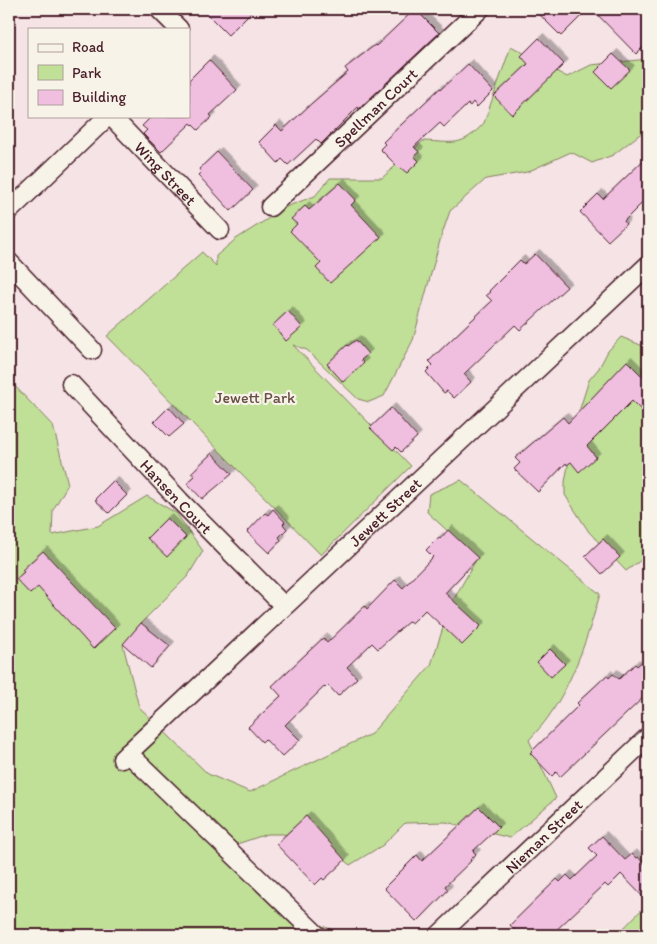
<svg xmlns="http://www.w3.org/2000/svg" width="657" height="944" font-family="Itim,sans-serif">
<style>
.green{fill:#c0df97;stroke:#857f61}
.building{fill:#f0bfe0;stroke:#4a1f2b;filter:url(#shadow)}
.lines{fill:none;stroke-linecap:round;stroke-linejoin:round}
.street-casing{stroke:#4a1f2b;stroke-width:21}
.street{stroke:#f7f3e8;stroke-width:18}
.labels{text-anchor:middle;stroke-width:4.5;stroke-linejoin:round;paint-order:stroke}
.street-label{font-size:16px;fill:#4a1f2b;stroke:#f7f3e8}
.park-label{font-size:16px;fill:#684f46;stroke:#f7f3e8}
</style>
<defs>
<filter id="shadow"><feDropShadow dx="4.5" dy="-4.5" stdDeviation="0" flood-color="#0004"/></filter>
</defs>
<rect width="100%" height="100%" fill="#f5e3e6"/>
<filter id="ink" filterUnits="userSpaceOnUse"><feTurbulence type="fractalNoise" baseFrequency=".02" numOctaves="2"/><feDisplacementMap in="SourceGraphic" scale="10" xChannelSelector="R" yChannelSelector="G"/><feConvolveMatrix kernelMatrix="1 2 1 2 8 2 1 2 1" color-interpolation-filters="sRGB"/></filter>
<g filter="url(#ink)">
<!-- green -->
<path class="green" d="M 511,46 L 567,77 L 591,65 L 648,59 L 648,128 L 613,155 L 592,163 L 571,152 L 527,172 L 486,179 L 450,211 L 441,237 L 413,340 L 384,396 L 369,402 L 358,399 L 307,350 L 293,345 L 411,466 L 321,555 L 107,336 L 202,252 L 216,266 L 216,256 L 236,239 L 288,206 L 315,196 L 330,178 L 382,178 L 423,141 C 454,142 461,148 484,123 Z
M 621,337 L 648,348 L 648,555 L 626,571 L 589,532 L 565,495 L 565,482 L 576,421 L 589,380 L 599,368 L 608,351 Z
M 9,380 L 53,426 L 68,484 L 53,510 L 52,535 L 98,526 L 147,496 L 176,513 L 203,551 L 188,576 L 141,623 L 123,645 L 139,707 L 208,774 L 250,792 L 371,734 L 431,665 L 450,606 L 477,558 L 427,512 L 429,494 L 461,480 L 600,594 C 588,636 574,680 549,716 C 543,725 536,732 529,740 L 556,798 L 510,838 L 446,822 L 405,823 L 383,845 L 350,865 L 322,843 L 283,834 L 267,834 L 237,844 L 231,863 L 283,911 L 346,935 L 9,935 Z
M 648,903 L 648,935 L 617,935 Z"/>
<!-- building -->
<path class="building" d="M 202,9 L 254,9 L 228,35 Z
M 415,9 L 439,33 L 359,109 L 358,107 L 321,144 L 316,139 L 288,165 L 282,159 L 278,163 L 259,142 L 276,125 L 282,131 L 312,103 L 348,72 L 345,68 L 375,45 L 376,46 Z
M 534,9 L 588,9 L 561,36 Z
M 592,9 L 648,9 L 648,42 L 636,54 Z
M 539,38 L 564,64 L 512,115 L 494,96 L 528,64 L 521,56 Z
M 613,54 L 630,70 L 611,88 L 595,72 Z
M 209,60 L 237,90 L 210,115 L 212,117 L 198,130 L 191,123 L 161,152 L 143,134 L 147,130 L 142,126 L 152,116 L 189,116 L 189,80 Z
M 468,64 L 493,91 L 477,107 L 473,102 L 470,106 L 468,104 L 444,127 L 440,123 L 414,147 L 419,152 L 414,156 L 419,161 L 407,173 L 401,168 L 400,169 L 380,149 L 385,144 L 383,142 L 440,88 L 441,89 Z
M 217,152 L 253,190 L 231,211 L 198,175 L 201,172 L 199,169 Z
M 648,156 L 648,197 L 624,221 L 626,224 L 608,241 L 580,212 L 598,194 L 603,199 Z
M 340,183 L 356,200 L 351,205 L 381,237 L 330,283 L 316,268 L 321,263 L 290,231 L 297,224 L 291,219 L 305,206 L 309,210 Z
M 535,254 L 567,287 L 520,330 L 515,325 L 464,374 L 471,382 L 454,398 L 447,391 L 444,393 L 426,372 L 433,365 L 429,361 L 492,301 L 486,295 L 490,292 L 489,291 L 520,260 L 524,264 Z
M 288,311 L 302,327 L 286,341 L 273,325 Z
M 356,340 L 368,354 L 361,360 L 364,363 L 343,382 L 327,364 L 347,345 L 348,346 Z
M 627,361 L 648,382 L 648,417 L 632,401 L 587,446 L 596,457 L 579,472 L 571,462 L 567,465 L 566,463 L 538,492 L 514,469 L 520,463 L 515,458 L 563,417 L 568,423 Z
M 169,407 L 184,424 L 169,437 L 154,422 Z
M 391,408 L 417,437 L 401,452 L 396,447 L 393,450 L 370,428 Z
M 212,453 L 232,474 L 202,499 L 187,483 L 195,476 L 191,473 Z
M 113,481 L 127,495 L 109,513 L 95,500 L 97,499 L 96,498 Z
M 273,509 L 285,522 L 283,524 L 287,529 L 279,537 L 281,540 L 269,553 L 247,532 L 265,513 L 268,515 Z
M 167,518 L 186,537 L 167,557 L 147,538 Z
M 448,530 L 478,558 L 445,593 L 481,626 L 462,645 L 425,610 L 412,623 L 409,621 L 378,649 L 372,643 L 347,667 L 357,678 L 338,696 L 328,685 L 325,688 L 324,687 L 285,725 L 300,740 L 282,757 L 265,739 L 262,742 L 248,727 L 281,696 L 272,686 L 323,638 L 327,643 L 365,606 L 367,609 L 395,580 L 403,588 L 433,557 L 426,550 L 439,537 L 440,539 Z
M 603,539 L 620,557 L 602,574 L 585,556 Z
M 43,551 L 115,628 L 93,649 L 38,587 L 30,594 L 16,579 L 24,572 L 22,570 Z
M 141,623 L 170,646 L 151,668 L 123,644 Z
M 550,649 L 565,664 L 551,677 L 537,662 Z
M 648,656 L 648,693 L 560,777 L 556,772 L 552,776 L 530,753 L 579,705 L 577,703 L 607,675 L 609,678 L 613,674 L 619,679 L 635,664 L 637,666 Z
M 479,807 L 499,827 L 473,851 L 476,854 L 470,860 L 471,861 L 445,886 L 448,890 L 417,922 L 384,888 L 417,855 L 422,861 Z
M 306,816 L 345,860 L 324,880 L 322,878 L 315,885 L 276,844 Z
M 602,836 L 625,860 L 632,854 L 636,858 L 638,857 L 648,868 L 648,902 L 621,874 L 608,887 L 605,884 L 551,935 L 519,935 L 510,925 L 557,879 L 560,882 L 567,875 L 572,880 L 597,856 L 589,848 Z"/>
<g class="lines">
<!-- street casing -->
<g class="street-casing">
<g id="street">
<path d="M 159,9 L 179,29"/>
<path id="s1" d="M 111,116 L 220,230"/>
<path id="s2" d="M 270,207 L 480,9"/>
<path d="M 9,211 L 108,116"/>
<path d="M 9,262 L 92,350"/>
<path id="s3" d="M 71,384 L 180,501 L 284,606"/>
<path d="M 128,753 L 317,935"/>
<path id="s4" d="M 122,759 L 648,265"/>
<path id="s5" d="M 439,935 L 648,737"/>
</g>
</g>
<!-- street -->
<use href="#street" class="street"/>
</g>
</g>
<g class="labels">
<!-- street labels -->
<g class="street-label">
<text dy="6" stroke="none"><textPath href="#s2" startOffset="145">Spellman Court</textPath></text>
<text dy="6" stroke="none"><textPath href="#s1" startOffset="79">Wing Street</textPath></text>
<text dy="6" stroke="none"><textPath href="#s3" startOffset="154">Hansen Court</textPath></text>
<text dy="6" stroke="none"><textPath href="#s4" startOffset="361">Jewett Street</textPath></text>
<text dy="6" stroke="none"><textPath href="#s5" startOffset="144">Nieman Street</textPath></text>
</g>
<!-- park labels -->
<g class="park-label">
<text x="255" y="403">Jewett Park</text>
</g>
</g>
<!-- margin -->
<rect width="657" height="944" fill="none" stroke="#f7f3e8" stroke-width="30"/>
<rect x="15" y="15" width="627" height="914" fill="none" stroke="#4a1f2b" stroke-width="2" filter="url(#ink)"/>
<!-- legend -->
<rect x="28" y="28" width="162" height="90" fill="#f7f3e8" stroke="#b29e9c"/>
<rect x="38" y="44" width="25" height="8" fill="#f7f3e8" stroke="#b29e9c"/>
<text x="72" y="52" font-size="15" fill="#4a1f2b">Road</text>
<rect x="38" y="65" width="25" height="15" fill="#c0df97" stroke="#b29e9c"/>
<text x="72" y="78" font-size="15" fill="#4a1f2b">Park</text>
<rect x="38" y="90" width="25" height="15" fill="#f0bfe0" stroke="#b29e9c"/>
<text x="72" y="102" font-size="15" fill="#4a1f2b">Building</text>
</svg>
